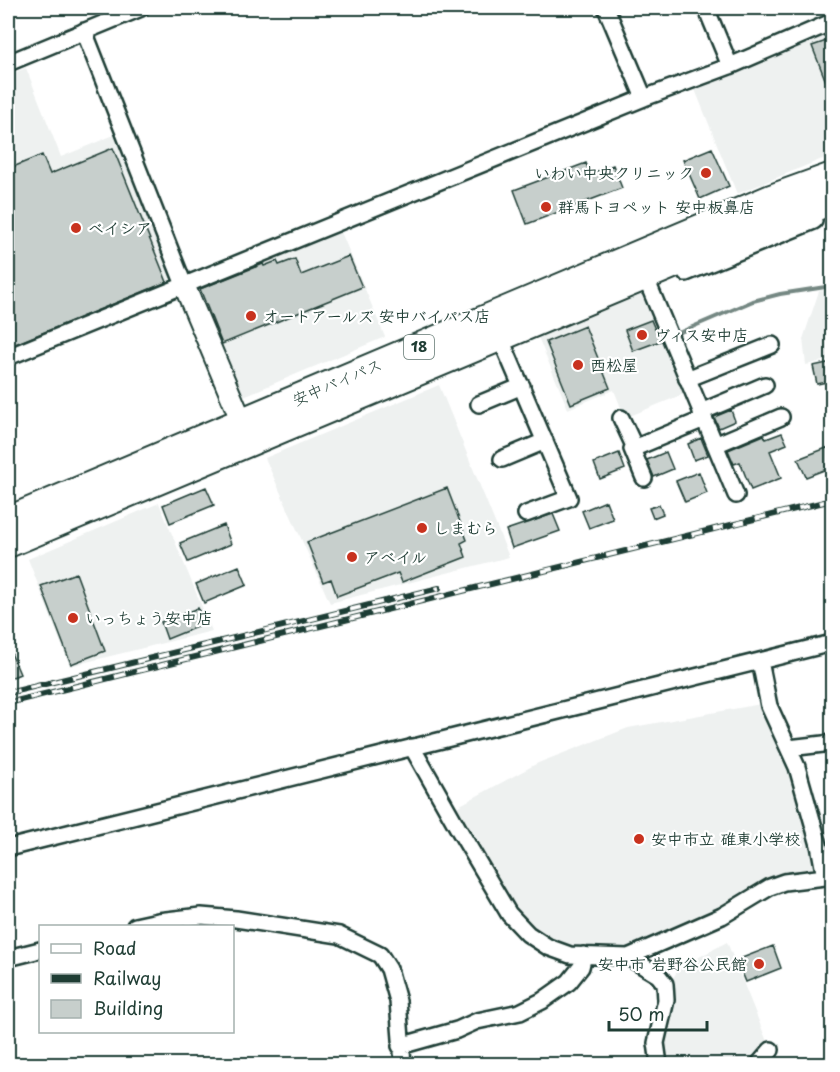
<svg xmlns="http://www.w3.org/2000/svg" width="840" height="1072" font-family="'Playpen Sans','Klee One',sans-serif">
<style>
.built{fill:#eef1f0}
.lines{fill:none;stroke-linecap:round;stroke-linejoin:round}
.stream{stroke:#758883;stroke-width:4}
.building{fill:#c7cfcc;stroke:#1f3d34;stroke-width:1.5}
.minor-casing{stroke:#1f3d34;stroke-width:20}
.tertiary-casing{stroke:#1f3d34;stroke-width:24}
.trunk-casing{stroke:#1f3d34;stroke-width:30}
.minor{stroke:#fff;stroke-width:15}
.tertiary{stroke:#fff;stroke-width:20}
.trunk{stroke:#fff;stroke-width:26}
.rail-casing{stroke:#1f3d34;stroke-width:6}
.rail{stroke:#fff;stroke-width:4;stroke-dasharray:11;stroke-linecap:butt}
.poi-dot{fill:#c8321e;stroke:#fff;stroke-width:2}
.labels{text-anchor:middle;stroke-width:4.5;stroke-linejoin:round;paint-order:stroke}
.shield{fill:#fff;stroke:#627771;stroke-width:1.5}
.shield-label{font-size:15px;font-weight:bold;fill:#1f3d34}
.poi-label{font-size:16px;font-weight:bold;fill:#1f3d34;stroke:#fff;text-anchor:start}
.street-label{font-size:16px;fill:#1f3d34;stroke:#fff}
</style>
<rect width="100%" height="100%" fill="#fff"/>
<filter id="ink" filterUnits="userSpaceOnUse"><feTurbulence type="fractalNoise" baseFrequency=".0167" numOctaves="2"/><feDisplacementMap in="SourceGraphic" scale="12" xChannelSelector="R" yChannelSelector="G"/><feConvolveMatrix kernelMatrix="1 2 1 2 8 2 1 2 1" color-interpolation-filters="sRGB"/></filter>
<g filter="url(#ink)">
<!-- built -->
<path class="built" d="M 832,26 L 832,155 L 737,194 L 694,87 Z
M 26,68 L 61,157 L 114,135 L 171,272 L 168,286 L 8,350 L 8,75 Z
M 339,227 L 385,337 L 239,398 L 194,290 L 197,285 Z
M 832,289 L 832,359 L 806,365 L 803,339 L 819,291 Z
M 646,293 L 686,393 L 625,418 L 614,390 L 568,409 L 538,337 Z
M 439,385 L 509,557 L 330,603 L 265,458 Z
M 159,503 L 212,631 L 70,666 L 28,559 Z
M 761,704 L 789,761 L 817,867 L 812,873 L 631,951 L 576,951 L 551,944 L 532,932 L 513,910 L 451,810 L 538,763 L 628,728 Z
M 727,942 L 768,1044 L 748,1064 L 662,1064 L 665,1014 L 670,983 L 679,968 Z"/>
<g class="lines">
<!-- stream -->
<path class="stream" d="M 676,334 L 753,301 L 780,294 L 832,286"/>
</g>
<!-- building -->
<path class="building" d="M 832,39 L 832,97 L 812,46 Z
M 113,148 L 167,282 L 8,347 L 8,169 L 42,155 L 50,174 Z
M 712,148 L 729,186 L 700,199 L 683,160 Z
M 586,163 L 590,174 L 613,165 L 622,188 L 527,224 L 514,190 Z
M 349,256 L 362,287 L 222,344 L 200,289 L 263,264 L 264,266 L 277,261 L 279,265 L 295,259 L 301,275 Z
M 651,320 L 660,341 L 633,351 L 625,330 Z
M 585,326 L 610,388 L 571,404 L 546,342 Z
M 832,362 L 832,381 L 817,384 L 813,366 Z
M 731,410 L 735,421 L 719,428 L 714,417 Z
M 782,433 L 787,444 L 770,451 L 781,478 L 751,490 L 740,462 L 734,464 L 728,450 L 764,435 L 766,439 Z
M 701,438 L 708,455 L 694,460 L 688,444 Z
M 829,447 L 832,455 L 832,467 L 806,477 L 798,459 Z
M 666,452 L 673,469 L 654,477 L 647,460 Z
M 619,453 L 625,469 L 600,479 L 594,463 Z
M 699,472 L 707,493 L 685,502 L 676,481 Z
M 206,487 L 214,505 L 170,523 L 163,505 Z
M 447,488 L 467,540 L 461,543 L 466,557 L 402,582 L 398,573 L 337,596 L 331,579 L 323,582 L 307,542 Z
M 606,501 L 613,519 L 589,528 L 582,511 Z
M 659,505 L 663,514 L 653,518 L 649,508 Z
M 553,514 L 560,531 L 512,548 L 506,530 Z
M 224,525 L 231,544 L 188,562 L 180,543 Z
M 239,566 L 247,585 L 204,603 L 196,584 Z
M 76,573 L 105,651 L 71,664 L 41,586 Z
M 198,608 L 204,624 L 167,639 L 161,622 Z
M 8,646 L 20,674 L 8,679 Z
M 773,946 L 781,968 L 746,982 L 737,960 Z"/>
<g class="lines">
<!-- minor casing -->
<g class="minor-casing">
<path id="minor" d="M 606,8 L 644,98
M 706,8 L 730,66
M 84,31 L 184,285
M 8,63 L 141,8
M 642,269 L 736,495
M 686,273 L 814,221
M 497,330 L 569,498 L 526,514
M 8,357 L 644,98 L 730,66 L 832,22
M 687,379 L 772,345
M 479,404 L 522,386
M 701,412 L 765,385
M 621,418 L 635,448
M 715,445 L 781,417
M 502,459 L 545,441
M 644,478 L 632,449 L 704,419
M 760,661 L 769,706 L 797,767 L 819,845 L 825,877 L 832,877
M 412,747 L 459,830 L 509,914 L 528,934 L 548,947 L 570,955 L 628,957 L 722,916 L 770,887 L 784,882 L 825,877
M 789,748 L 832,743
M 8,848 L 832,643
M 135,926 L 158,921 L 201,916 L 236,919 L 339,935 L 380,955 L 389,969 L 398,1001 L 403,1064
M 628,957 L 658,975 L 665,984 L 666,1000 L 656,1043 L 659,1064
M 8,958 L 40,950
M 400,1046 L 457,1030 L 477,1021 L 520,1012 L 542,1001 L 569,982 L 581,967 L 584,955
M 759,1064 L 771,1050"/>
</g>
<!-- tertiary casing -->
<g class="tertiary-casing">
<path id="tertiary" d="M 184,285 L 247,434"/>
</g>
<!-- trunk casing -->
<g class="trunk-casing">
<path id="trunk" d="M 8,520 L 771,198 L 832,176
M 8,544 L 754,231 L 832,201"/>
</g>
<!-- minor -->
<use href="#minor" class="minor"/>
<!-- tertiary -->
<use href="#tertiary" class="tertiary"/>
<!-- trunk -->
<use href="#trunk" class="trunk"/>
<!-- rail casing -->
<g class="rail-casing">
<path id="rail" d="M 8,693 L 439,588
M 8,703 L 832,500"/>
</g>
<!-- rail -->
<use href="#rail" class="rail"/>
</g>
</g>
<!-- markers -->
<g class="poi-dot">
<circle cx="706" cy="173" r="6"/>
<circle cx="546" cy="207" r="6"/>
<circle cx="76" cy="228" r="6"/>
<circle cx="251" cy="316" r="6"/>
<circle cx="642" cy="335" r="6"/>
<circle cx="578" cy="365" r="6"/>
<circle cx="422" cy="528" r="6"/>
<circle cx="352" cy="557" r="6"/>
<circle cx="73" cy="618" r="6"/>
<circle cx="639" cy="839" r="6"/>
<circle cx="759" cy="964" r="6"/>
</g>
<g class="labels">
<!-- shield labels -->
<rect class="shield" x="404" y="335" width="30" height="24" rx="4.5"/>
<g class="shield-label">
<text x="419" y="352">18</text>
</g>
<!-- poi labels -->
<g class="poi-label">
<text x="694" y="179" text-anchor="end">いわい中央クリニック</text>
<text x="558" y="213">群馬トヨペット 安中板鼻店</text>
<text x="88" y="234">ベイシア</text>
<text x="263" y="322">オートアールズ 安中バイパス店</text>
<text x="654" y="341">ヴィス安中店</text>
<text x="590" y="371">西松屋</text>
<text x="434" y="534">しまむら</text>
<text x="364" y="563">アベイル</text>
<text x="85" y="624">いっちょう安中店</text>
<text x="651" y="845">安中市立 碓東小学校</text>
<text x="747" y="970" text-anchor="end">安中市 岩野谷公民館</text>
</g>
<!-- street labels -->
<g class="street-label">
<text transform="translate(337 382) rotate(-23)" y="6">安中バイパス</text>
</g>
</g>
<!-- margin -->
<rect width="840" height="1072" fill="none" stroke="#fff" stroke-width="30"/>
<rect x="15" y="15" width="810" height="1042" fill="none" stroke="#1f3d34" stroke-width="2" filter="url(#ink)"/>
<!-- legend -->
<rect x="39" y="925" width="195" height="108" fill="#ffffff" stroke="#a5b1ae" stroke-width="1.5"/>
<rect x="51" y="944" width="30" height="9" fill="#ffffff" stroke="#a5b1ae" stroke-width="1.5"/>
<text x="93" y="955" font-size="18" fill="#1f3d34">Road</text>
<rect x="51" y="974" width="30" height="9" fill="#1f3d34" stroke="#a5b1ae" stroke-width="1.5"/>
<text x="93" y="985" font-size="18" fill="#1f3d34">Railway</text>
<rect x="51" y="1000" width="30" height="18" fill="#c7cfcc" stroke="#a5b1ae" stroke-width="1.5"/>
<text x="93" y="1015" font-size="18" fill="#1f3d34">Building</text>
<!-- scale -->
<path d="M609 1021v9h98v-9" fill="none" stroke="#1f3d34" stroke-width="3"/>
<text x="618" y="1021" font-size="18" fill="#1f3d34" stroke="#ffffff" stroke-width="4.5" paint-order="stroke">50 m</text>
</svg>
